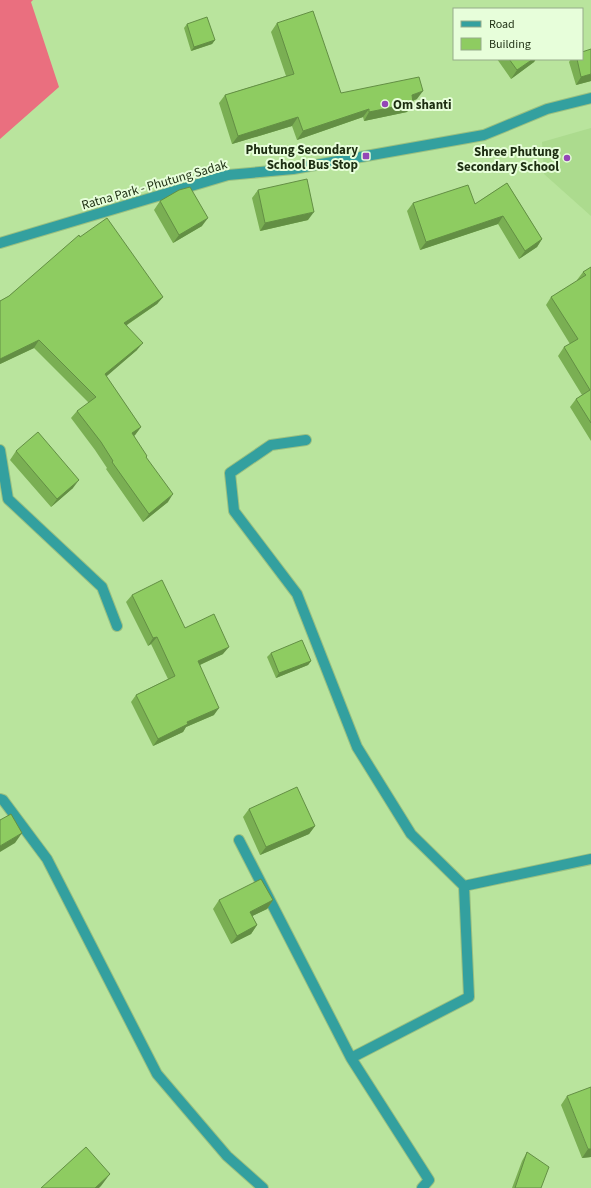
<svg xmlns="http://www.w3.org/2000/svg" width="591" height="1188" font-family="'Source Sans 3',sans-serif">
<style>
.built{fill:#acdb8e}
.forest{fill:#ea6f7f}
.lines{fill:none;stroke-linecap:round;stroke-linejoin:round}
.minor-casing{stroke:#9ac081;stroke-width:12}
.minor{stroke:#33a09f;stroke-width:10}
.wall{fill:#7aaf53}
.shaded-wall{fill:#638f44}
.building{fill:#8ecc61;stroke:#638f44}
.poi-dot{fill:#9446b7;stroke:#e7feda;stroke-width:1.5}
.labels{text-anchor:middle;stroke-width:4;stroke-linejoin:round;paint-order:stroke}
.poi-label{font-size:13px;font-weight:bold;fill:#1d2e12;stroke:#e7feda;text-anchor:end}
.street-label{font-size:13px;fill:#1d2e12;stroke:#e7feda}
</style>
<rect width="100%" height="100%" fill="#b9e49d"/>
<!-- built -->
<path class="built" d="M 591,128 L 591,216 L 544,174 L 542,142 Z"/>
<!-- forest -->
<path class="forest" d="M 0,0 L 33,0 L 31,2 L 59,87 L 0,139 Z"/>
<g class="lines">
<!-- minor casing -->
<g class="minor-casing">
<path id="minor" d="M 0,243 L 228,175 L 293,169 L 484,135 L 547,109 L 591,98
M 306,440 L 271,445 L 230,473 L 234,511 L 297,594 L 357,747 L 411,834 L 464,886
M 0,450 L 8,499 L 102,587 L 117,626
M 0,799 L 3,800 L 47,859 L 157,1074 L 227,1156 L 263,1188
M 239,840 L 351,1058 L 469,997 L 464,886 L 591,859
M 351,1058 L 429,1180 L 422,1188"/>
</g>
<!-- minor -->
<use href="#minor" class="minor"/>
</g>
<!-- wall -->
<path class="wall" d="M 277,23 L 341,93 L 417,99 L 413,101 L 413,103 L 407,112 L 364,121 L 363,117 L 297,140 L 292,126 L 232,144 L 219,103 L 225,95 L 286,76 L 271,32 Z
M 187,24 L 215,40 L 212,44 L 191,51 L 184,28 Z
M 497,59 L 536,59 L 534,62 L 511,79 Z
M 571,59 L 582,59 L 591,81 L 576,85 L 569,62 Z
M 507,183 L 542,239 L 537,247 L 519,259 L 498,224 L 420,250 L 407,211 L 413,203 L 475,204 Z
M 258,190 L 308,220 L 260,231 L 252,198 Z
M 160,201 L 202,226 L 173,243 L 154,210 Z
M 80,237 L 163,297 L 157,304 L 127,325 L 137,350 L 106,376 L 141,427 L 135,435 L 134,436 L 146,457 L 168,502 L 143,522 L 106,469 L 107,468 L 95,450 L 71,418 L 77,411 L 89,403 L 34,348 L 0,364 L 0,301 L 9,296 Z
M 591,267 L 591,441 L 570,407 L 576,399 L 582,395 L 558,356 L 564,347 L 570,344 L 546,305 L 551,297 L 577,281 L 577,280 L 583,272 Z
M 16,451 L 73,488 L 51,507 L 10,460 Z
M 132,595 L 185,628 L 223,654 L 200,665 L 214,715 L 186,727 L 183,732 L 153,746 L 131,702 L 136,695 L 168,679 L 151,644 L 148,646 L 126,602 Z
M 271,653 L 311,661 L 308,665 L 276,678 L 267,657 Z
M 249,809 L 315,826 L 309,834 L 260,855 L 243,817 Z
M 219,900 L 273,900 L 267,909 L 252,916 L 257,925 L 251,934 L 231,944 L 213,909 Z
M 567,1096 L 591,1157 L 582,1158 L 561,1105 Z
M 527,1152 L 541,1188 L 512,1188 L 522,1161 Z"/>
<!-- shaded-wall -->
<path class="shaded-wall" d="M 215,40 L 212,44 L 191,51 L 194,47 Z
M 533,59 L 536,59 L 534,62 L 511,79 L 517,70 Z
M 591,74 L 591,81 L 576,85 L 581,77 Z
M 423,91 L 417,99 L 406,103 L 412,95 Z
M 413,103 L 407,112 L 364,121 L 369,112 Z
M 369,109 L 363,117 L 297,140 L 303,131 Z
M 298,117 L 292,126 L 232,144 L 238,136 Z
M 314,212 L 308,220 L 260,231 L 265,223 Z
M 503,216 L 498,224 L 420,250 L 426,242 Z
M 208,218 L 202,226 L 173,243 L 179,235 Z
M 542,239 L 537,247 L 519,259 L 525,251 Z
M 163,297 L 157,304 L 119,330 L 124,323 Z
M 39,340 L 34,348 L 0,364 L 0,359 Z
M 143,343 L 137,350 L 100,382 L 105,374 Z
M 141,427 L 135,435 L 127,441 L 132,433 Z
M 79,480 L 73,488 L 51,507 L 57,499 Z
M 173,494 L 168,502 L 143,522 L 149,514 Z
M 157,637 L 151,644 L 148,646 L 153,638 Z
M 229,647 L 223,654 L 193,668 L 198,661 Z
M 311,661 L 308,665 L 276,678 L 279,673 Z
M 219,708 L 214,715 L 186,727 L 183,732 L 153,746 L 158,739 L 187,722 Z
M 315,826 L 309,834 L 260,855 L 266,847 Z
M 22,833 L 15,843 L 0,852 L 0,846 Z
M 273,900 L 267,909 L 244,920 L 250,912 Z
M 257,925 L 251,934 L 231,944 L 237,936 Z
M 588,1149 L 591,1149 L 591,1157 L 582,1158 Z
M 110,1174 L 101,1186 L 99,1188 L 95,1188 Z"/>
<!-- building -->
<path class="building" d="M 313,11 L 341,93 L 419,77 L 423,91 L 412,95 L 413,103 L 369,112 L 369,109 L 303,131 L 298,117 L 238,136 L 225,95 L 294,74 L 277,23 Z
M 207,17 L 215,40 L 194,47 L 187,24 Z
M 591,49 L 591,74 L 581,77 L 577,59 L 582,59 L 582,52 Z
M 509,59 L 533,59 L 517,70 Z
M 307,179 L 314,212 L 265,223 L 258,190 Z
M 507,183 L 542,239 L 525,251 L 503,216 L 426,242 L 413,203 L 468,185 L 475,204 Z
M 190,187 L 208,218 L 179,235 L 160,201 L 179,190 Z
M 107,218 L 163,297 L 124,323 L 143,343 L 105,374 L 141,427 L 132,433 L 147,456 L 146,457 L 173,494 L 149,514 L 112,462 L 113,461 L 101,442 L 77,411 L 96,397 L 39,340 L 0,359 L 0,301 L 9,296 L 79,235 L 80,237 Z
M 591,267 L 591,423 L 576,399 L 590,390 L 564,347 L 578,339 L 551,297 L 586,275 L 583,272 Z
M 38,432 L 79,480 L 57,499 L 16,451 Z
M 162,580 L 185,628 L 214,614 L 229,647 L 198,661 L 219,708 L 187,722 L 188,724 L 158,739 L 136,695 L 175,676 L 157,637 L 153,638 L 132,595 Z
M 302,640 L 311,661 L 279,673 L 271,653 Z
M 297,787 L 315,826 L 266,847 L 249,809 Z
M 11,814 L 22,833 L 0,846 L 0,820 Z
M 261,879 L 273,900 L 250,912 L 257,925 L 237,936 L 219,900 Z
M 591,1087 L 591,1149 L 588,1149 L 567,1096 Z
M 86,1147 L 110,1174 L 95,1188 L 41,1188 Z
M 527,1152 L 549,1167 L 541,1188 L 515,1188 Z"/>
<!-- markers -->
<g class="poi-dot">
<circle cx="385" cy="104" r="4"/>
<rect x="362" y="152" width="8" height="8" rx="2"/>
<circle cx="567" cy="158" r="4"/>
</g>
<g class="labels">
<!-- poi labels -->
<g class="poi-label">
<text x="393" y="109" text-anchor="start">Om shanti</text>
<text x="358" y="154">Phutung Secondary<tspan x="358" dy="15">School Bus Stop</tspan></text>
<text x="559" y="156">Shree Phutung<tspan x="559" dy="15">Secondary School</tspan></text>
</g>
<!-- street labels -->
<g class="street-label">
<text transform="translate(154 184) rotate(-16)" y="5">Ratna Park - Phutung Sadak</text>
</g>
</g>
<!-- legend -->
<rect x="453" y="8" width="130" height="52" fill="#e7feda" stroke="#96ab8a"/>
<rect x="461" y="21" width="20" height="6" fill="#33a09f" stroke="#96ab8a"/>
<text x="489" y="28" font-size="12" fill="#1d2e12">Road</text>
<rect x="461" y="38" width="20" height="12" fill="#8ecc61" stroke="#96ab8a"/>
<text x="489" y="48" font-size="12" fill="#1d2e12">Building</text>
</svg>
